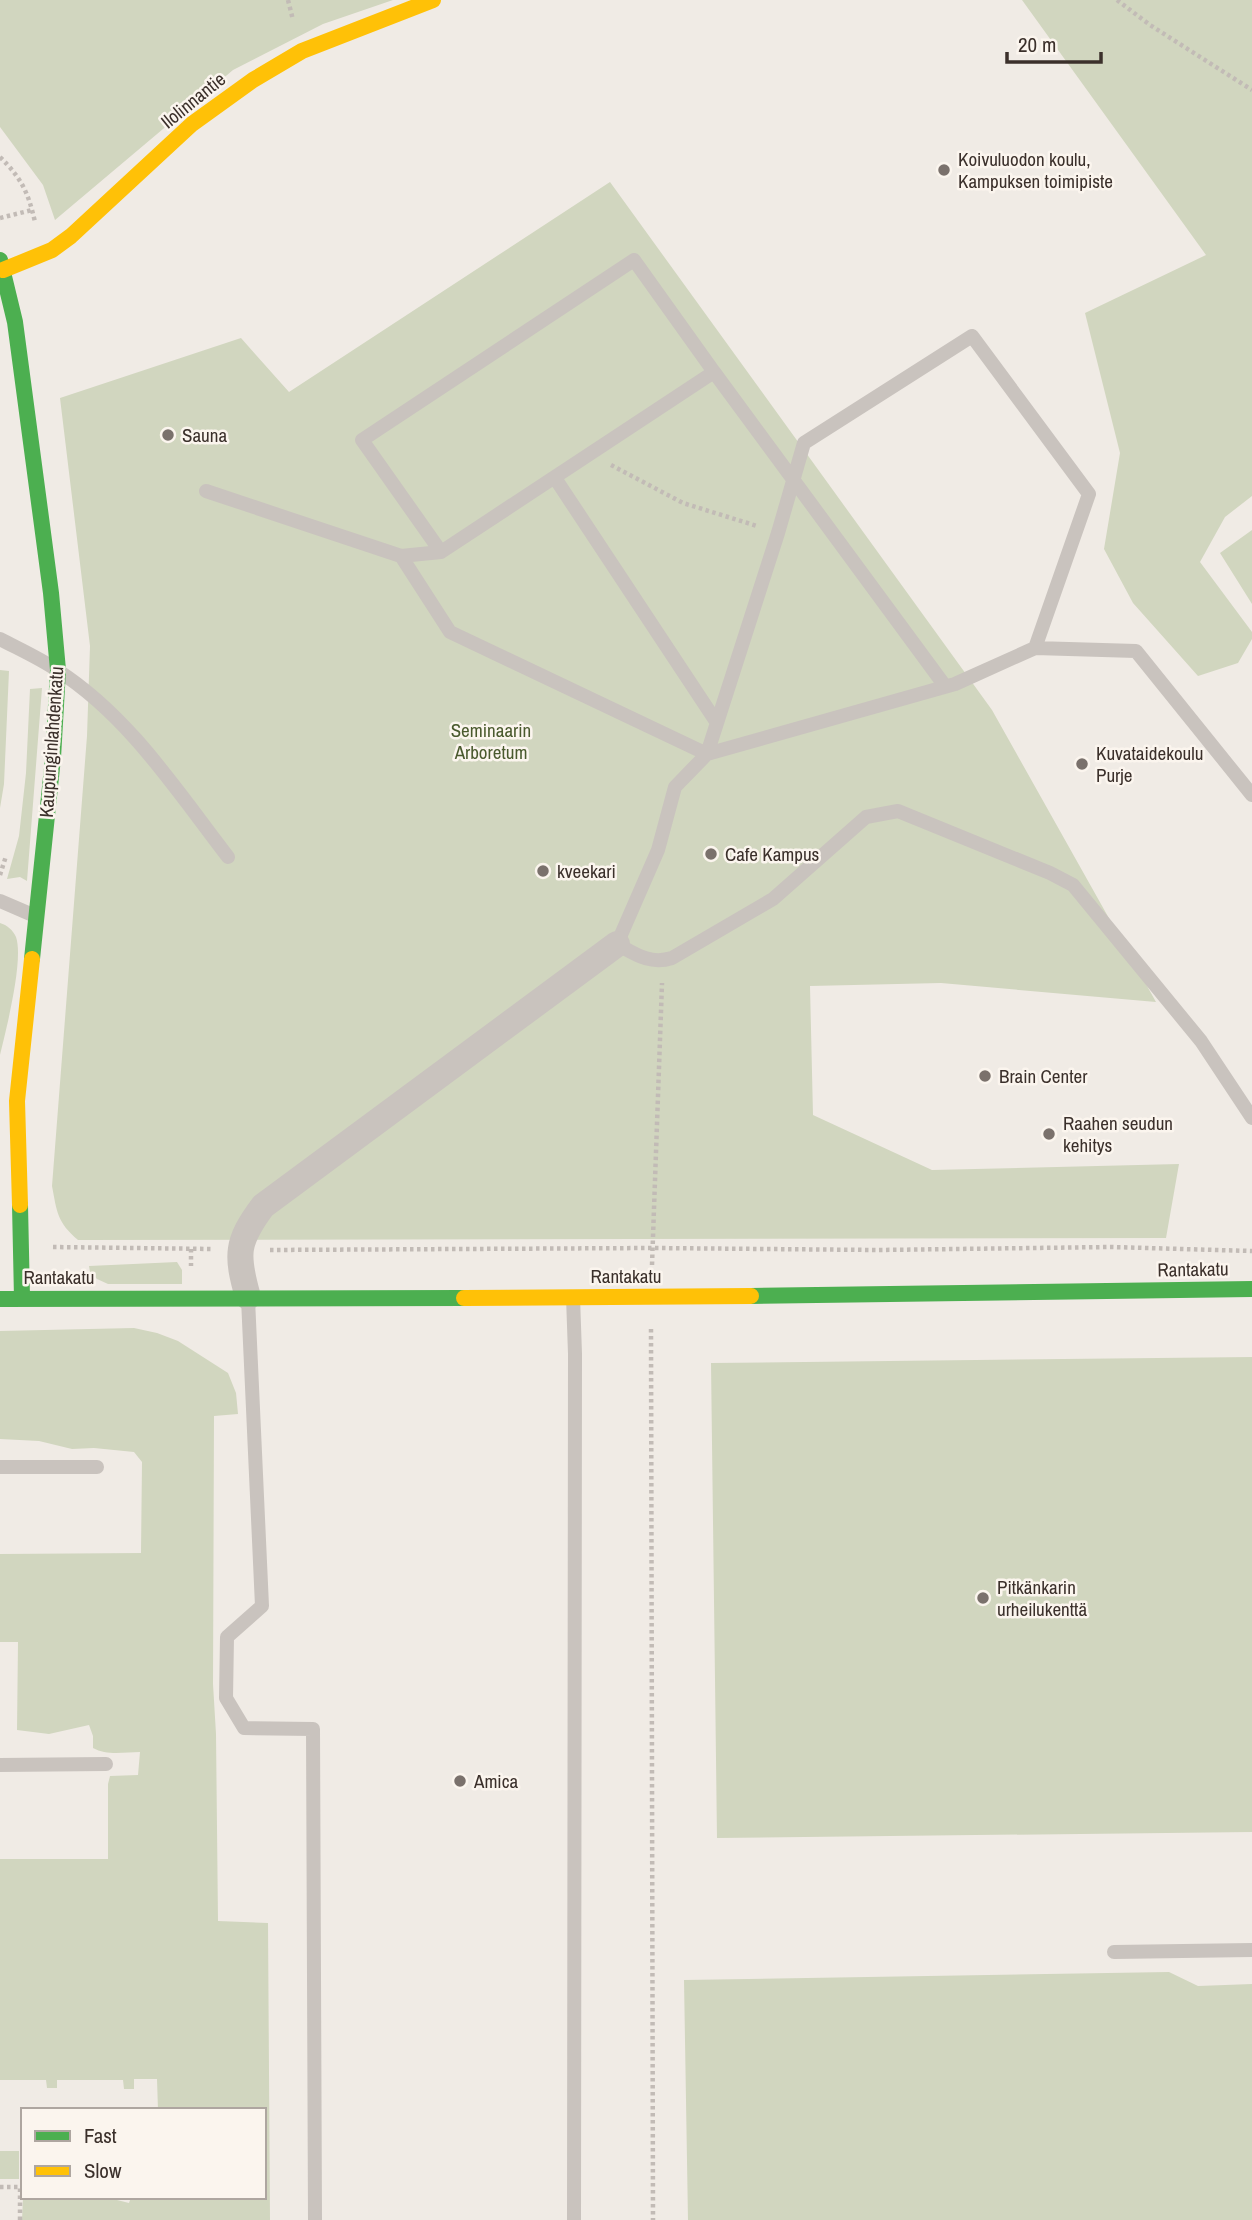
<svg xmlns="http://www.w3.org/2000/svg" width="1252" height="2220" font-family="'Archivo Narrow',sans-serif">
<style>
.green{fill:#d1d6bf}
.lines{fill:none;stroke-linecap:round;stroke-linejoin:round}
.path{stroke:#c2bbb6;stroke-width:4.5;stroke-dasharray:3.5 3.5;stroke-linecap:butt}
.lane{stroke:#c9c3be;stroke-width:14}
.street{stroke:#c9c3be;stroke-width:26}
.fast{stroke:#4caf50;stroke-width:16}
.slow{stroke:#ffc107;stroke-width:16}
.poi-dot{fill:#7a716c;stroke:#fbf5ee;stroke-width:2.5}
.labels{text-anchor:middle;stroke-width:5;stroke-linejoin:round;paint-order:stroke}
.street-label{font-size:19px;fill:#3b302b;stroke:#fbf5ee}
.poi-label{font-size:19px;fill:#3b302b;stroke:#fbf5ee;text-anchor:start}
.park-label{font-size:19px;fill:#4a5a2e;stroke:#fbf5ee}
</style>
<rect width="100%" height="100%" fill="#f0ebe5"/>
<!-- green -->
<path class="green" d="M 0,0 L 393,0 L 323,24 L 233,70 L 55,220 L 43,185 L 0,127 Z
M 1022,0 L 1252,0 L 1252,496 L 1225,517 L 1200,562 L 1252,632 L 1252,639 L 1238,663 L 1198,676 L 1133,603 L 1104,549 L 1120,453 L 1085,313 L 1206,255 Z
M 610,182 L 992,710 L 1156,1002 L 941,983 L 810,986 L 813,1115 L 932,1170 L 1179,1164 L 1166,1238 L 78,1240 C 57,1222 57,1212 52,1186 L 87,736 L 90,646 L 60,398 L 241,338 L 289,392 Z
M 1252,530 L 1252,604 L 1220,553 Z
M 0,670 L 9,671 L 4,784 L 0,808 Z
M 42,688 L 27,881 L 20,877 L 7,879 L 19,836 L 26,773 L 30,689 Z
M 0,923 C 7,925 13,930 16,937 C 24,960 6,1030 0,1055 Z
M 177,1262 L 182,1270 L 182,1284 L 108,1284 L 97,1279 L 90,1272 L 89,1266 Z
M 134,1328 L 157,1333 L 178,1341 L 228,1373 L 236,1393 L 238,1414 L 214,1416 L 213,1684 L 216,1734 L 218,1921 L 268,1923 L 270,2220 L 22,2220 L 23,2197 L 105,2197 L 129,2203 L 131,2197 L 264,2197 L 264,2110 L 158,2110 L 157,2079 L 134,2079 L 134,2089 L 124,2089 L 123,2080 L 57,2080 L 57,2088 L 47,2088 L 46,2080 L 0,2080 L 0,1859 L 108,1859 L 108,1784 L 110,1776 L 138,1775 L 140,1752 C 125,1752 107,1756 93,1748 L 93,1736 L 89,1725 L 49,1734 L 17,1730 L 18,1642 L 0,1642 L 0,1554 L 141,1553 L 142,1462 L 134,1452 L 94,1448 L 72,1449 L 39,1441 L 0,1439 L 0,1331 Z
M 1252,1357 L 1252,1832 L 717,1838 L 711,1363 Z
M 1169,1972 L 1198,1986 L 1252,1984 L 1252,2220 L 688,2220 L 684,1980 Z
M 0,2151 L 19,2151 L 19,2179 L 0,2179 Z"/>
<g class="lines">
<!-- path -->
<path class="path" d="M 288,0 L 293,20
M 1117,0 L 1150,25 L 1252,90
M 0,157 C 22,179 28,192 35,222
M 0,218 L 32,210
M 611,465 L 683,503 L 757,526
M 0,875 L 6,856
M 53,1247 L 213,1249
M 191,1249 L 191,1266
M 270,1250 L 653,1248 L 878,1250 L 1111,1247 L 1252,1251
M 652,1265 L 662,983
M 651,1329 L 653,2220
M 0,2187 L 22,2187
M 20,2220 L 20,2187"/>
<!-- lane -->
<path class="lane" d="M 555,478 L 717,723
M 206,491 L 401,556 L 441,552 L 714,372 L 945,686
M 441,552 L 362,440 L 634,260 L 714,372
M 401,556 L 450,632 L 707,754 L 778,533 L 804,443 L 972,336 L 1089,494 L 1035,648 L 1136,651 L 1252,795
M 0,639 C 19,649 39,658 57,670 C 129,716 177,791 228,857
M 1035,648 L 955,684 L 707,754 L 675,787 L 658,850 L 617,944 C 635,954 650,965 672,958 L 773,899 L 866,817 L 898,811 L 1050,873 L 1073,885 L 1201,1041 L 1252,1118
M 0,901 L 35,916
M 573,1297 L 575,1354 L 574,2220
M 248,1299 L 262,1606 L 227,1637 L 226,1698 L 244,1728 L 313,1729 L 315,2220
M 0,1467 L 97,1467
M 0,1765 L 106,1764
M 1114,1952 L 1252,1950"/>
<!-- street -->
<path class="street" d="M 248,1297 C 236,1255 236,1242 263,1206 L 617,944"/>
<!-- fast -->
<path class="fast" d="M 0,260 L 15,322 L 51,593 L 58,670 L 53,758 L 32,959
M 20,1205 L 22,1298
M 751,1296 L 1252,1289
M 0,1299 L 464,1298"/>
<!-- slow -->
<path class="slow" d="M 3,270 L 52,250 L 71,236 L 192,124 L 253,80 L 302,51 L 433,0
M 20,1205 L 17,1101 L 32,959
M 464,1298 L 751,1296"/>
</g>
<!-- markers -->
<g class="poi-dot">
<circle cx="944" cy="170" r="7"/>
<circle cx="168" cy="435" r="7"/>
<circle cx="1082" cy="764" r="7"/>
<circle cx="711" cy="854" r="7"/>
<circle cx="543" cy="871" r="7"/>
<circle cx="985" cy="1076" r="7"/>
<circle cx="1049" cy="1134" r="7"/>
<circle cx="983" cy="1598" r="7"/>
<circle cx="460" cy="1781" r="7"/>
</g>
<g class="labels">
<!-- street labels -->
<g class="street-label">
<text transform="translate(193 100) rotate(-39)" y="7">Ilolinnantie</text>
<text transform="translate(51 742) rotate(-86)" y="7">Kaupunginlahdenkatu</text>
<text transform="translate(1193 1269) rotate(-1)" y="7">Rantakatu</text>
<text x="626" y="1283">Rantakatu</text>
<text x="59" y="1284">Rantakatu</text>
</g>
<!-- poi labels -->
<g class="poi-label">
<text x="958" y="166">Koivuluodon koulu,<tspan x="958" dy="22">Kampuksen toimipiste</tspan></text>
<text x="182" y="442">Sauna</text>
<text x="1096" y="760">Kuvataidekoulu<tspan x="1096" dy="22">Purje</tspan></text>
<text x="725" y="861">Cafe Kampus</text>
<text x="557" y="878">kveekari</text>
<text x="999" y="1083">Brain Center</text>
<text x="1063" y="1130">Raahen seudun<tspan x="1063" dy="22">kehitys</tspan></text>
<text x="997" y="1594">Pitkänkarin<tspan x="997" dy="22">urheilukenttä</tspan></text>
<text x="474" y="1788">Amica</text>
</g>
<!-- park labels -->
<g class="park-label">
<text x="491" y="737">Seminaarin<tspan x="491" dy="22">Arboretum</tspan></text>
</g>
</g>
<!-- legend -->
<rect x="21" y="2108" width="245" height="91" fill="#fbf5ee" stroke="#aea6a0" stroke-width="2"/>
<rect x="35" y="2131" width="35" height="10" fill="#4caf50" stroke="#aea6a0" stroke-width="2"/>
<text x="84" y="2143" font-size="21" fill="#3b302b">Fast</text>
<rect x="35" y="2166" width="35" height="10" fill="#ffc107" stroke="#aea6a0" stroke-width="2"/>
<text x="84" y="2178" font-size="21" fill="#3b302b">Slow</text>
<!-- scale -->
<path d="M1007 52v10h94v-10" fill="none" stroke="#3b302b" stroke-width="3.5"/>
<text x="1018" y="52" font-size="21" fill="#3b302b" stroke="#fbf5ee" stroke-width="5" paint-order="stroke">20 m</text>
</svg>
